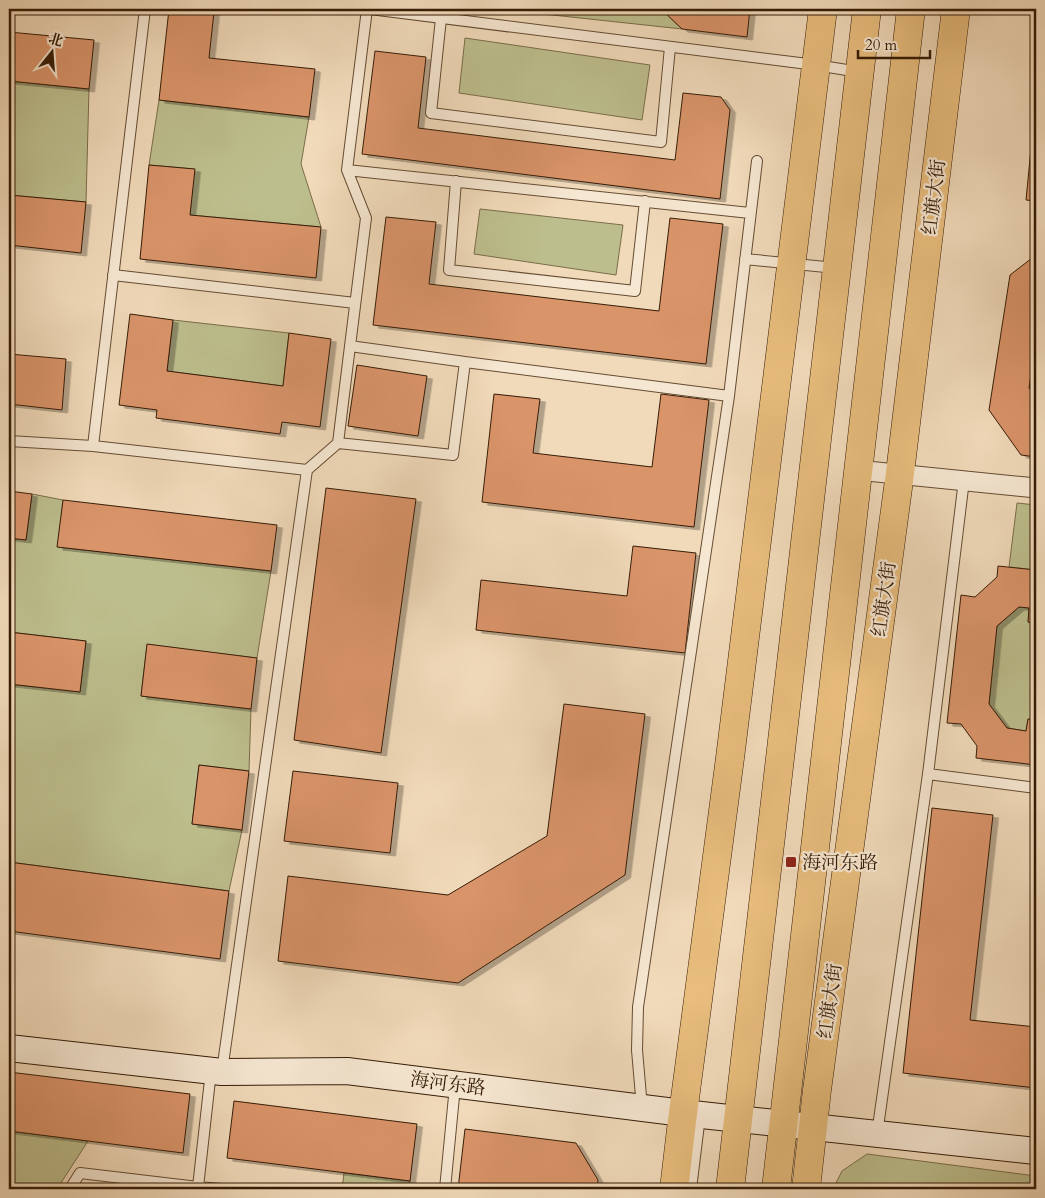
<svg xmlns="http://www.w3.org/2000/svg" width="1045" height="1198" font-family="Cardo,'Noto Serif SC',serif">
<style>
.green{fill:#bdbe8d;stroke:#7a6d4a}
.building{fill:#da946b;stroke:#361c06;filter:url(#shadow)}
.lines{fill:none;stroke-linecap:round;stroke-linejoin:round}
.lane-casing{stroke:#654c33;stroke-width:12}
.street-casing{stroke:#654c33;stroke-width:21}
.secondary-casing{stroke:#361c06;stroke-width:28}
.primary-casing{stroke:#361c06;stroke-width:29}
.lane{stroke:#f6e7d2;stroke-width:10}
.street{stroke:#f6e7d2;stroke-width:19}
.secondary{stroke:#f6e7d2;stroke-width:26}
.primary{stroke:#e8bd7d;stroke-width:28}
.poi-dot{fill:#8f2418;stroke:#f6e7d2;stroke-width:2}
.labels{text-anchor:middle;stroke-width:4.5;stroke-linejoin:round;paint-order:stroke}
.street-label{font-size:19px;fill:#361c06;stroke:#f6e7d2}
.poi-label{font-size:19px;fill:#361c06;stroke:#f6e7d2;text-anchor:start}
</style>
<defs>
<filter id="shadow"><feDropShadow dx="5.5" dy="3" stdDeviation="0" flood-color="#0004"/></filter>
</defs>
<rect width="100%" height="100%" fill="#f1daba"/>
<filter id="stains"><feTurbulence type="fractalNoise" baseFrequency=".004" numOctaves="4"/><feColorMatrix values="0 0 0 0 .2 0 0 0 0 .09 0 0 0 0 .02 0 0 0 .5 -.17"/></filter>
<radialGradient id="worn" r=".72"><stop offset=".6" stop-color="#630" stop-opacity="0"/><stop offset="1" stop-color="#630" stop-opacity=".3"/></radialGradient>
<!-- green -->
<path class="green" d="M 497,9 L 661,9 L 682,29 Z
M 465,38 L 650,65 L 642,120 L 459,93 Z
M 9,81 L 89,89 L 86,202 L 9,195 Z
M 159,100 L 309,117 L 301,164 L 321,227 L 190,215 L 194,169 L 149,165 Z
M 480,209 L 623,225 L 616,275 L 474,254 Z
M 173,320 L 289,333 L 283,386 L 167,371 Z
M 1036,343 L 1036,397 L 1029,388 Z
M 32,494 L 63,500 L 58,547 L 271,571 L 257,658 L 147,645 L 141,696 L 251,709 L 249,771 L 199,765 L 192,824 L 242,830 L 229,891 L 9,862 L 9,684 L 80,692 L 86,641 L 9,632 L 9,538 L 26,540 Z
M 1017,503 L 1036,505 L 1036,570 L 1009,567 Z
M 1019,607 L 1029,608 L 1028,622 L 1036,624 L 1036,720 L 1028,719 L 1026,731 L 1007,728 L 989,704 L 997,626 Z
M 9,1131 L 88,1141 L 57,1189 L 9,1189 Z
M 867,1154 L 1036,1176 L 1036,1189 L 833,1189 L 842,1171 Z
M 344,1173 L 410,1181 L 409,1189 L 342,1189 Z"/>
<!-- building -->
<path class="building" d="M 169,9 L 190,9 L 214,12 L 209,58 L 315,69 L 309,117 L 159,100 Z
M 661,9 L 750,9 L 747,37 L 682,29 Z
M 9,32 L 94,40 L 89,89 L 9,81 Z
M 375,51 L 426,57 L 418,128 L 675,160 L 683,93 L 721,97 L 730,110 L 720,199 L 362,154 Z
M 1036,97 L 1036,201 L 1026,200 Z
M 149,165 L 195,169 L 190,215 L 321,227 L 316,278 L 140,259 Z
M 9,195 L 86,202 L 81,253 L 9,245 Z
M 386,217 L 436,222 L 429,284 L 659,311 L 670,218 L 723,224 L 706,364 L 373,325 Z
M 1036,255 L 1036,343 L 1029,388 L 1036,397 L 1036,457 L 1021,455 L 989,410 L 1010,275 Z
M 130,314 L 173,320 L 167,371 L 283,386 L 289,333 L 331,339 L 320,427 L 282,422 L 280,434 L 156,418 L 157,410 L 119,405 Z
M 9,354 L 66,359 L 62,410 L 9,404 Z
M 357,365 L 427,376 L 418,436 L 348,426 Z
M 494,394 L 540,399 L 533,453 L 652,467 L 661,394 L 709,400 L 694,527 L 482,502 Z
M 326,488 L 416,499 L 381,753 L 294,740 Z
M 9,491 L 32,494 L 26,540 L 9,538 Z
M 63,500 L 277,525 L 271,571 L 57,547 Z
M 633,546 L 696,553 L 685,653 L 476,630 L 481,580 L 627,596 Z
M 998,566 L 1036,570 L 1036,624 L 1028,622 L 1029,608 L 1019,607 L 997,626 L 989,704 L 1007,728 L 1026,731 L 1028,719 L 1036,720 L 1036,765 L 976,758 L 977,746 L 961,724 L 947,723 L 961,595 L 975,597 L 997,577 Z
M 9,632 L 86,641 L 80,692 L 9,684 Z
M 147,644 L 257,658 L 251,709 L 141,696 Z
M 564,704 L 645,714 L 625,875 L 458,983 L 278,961 L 288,876 L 448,895 L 547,836 Z
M 199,765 L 249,771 L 242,830 L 192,824 Z
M 293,771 L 398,783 L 390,853 L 284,841 Z
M 932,808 L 993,815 L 970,1020 L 1036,1027 L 1036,1088 L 903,1073 Z
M 9,862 L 229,891 L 220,959 L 9,931 Z
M 9,1072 L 190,1094 L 183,1153 L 9,1131 Z
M 234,1101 L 417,1124 L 410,1181 L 227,1158 Z
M 465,1129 L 576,1143 L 598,1180 L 597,1189 L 458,1189 Z
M 79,1186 L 102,1189 L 79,1189 Z"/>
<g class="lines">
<!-- lane casing -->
<g class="lane-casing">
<path id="lane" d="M 370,9 L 816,65 L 859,72
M 442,9 L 431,113 L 661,142 L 670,47
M 347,170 L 750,213
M 456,181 L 449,270 L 635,291 L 645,201
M 745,259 L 836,268
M 113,275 L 355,303
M 350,346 L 366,218 L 347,170 L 367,9
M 9,441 L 93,446 L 307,470 L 222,1071
M 338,443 L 350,346 L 465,362
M 93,446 L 145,9
M 307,470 L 338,443 L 453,455 L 465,362 L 729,396
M 928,774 L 1036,788
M 642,1108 L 637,1050 L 638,1007 L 729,396 L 757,161
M 877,1134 L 928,774 L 964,480
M 198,1187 L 221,1189
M 70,1189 L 80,1173 L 198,1187 L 211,1071
M 445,1189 L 455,1086
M 691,1189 L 700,1116"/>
</g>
<!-- street casing -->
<g class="street-casing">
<path id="street" d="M 857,470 L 1036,488"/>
</g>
<!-- secondary casing -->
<g class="secondary-casing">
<path id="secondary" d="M 9,1048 L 222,1072 L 347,1071 L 683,1113 L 1036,1151"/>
</g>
<!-- primary casing -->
<g class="primary-casing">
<path id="primary" d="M 674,1189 L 682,1121 L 730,758 L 823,9
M 730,1189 L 867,9
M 776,1189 L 911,9
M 806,1189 L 817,1090 L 900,473 L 956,9"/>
</g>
<!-- lane -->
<use href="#lane" class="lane"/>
<!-- street -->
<use href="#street" class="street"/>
<!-- secondary -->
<use href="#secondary" class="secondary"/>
<!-- primary -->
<use href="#primary" class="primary"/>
</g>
<!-- markers -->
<rect class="poi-dot" x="785" y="856" width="12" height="12" rx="2.5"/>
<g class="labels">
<!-- street labels -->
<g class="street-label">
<text transform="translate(933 197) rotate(-83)" y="7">红旗大街</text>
<text transform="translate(883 599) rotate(-82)" y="7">红旗大街</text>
<text transform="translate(829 1001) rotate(-82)" y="7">红旗大街</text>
<text transform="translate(448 1083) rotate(7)" y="7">海河东路</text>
</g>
<!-- poi labels -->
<g class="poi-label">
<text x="802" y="869">海河东路</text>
</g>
</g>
<!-- margin -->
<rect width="1045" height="1198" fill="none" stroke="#f1daba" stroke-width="30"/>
<rect x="10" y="10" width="1025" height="1178" fill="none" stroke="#361c06" stroke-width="2.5"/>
<rect x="15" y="15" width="1015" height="1168" fill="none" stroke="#361c06"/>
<!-- north arrow -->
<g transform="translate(52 52) rotate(17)" stroke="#f6e7d2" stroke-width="4" paint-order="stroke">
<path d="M0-4L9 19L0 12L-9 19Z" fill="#361c06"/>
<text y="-8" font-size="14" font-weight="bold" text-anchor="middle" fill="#361c06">北</text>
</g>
<!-- scale -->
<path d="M858 50v8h72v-8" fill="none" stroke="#361c06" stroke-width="2.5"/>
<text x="865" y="50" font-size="15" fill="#361c06" stroke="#f6e7d2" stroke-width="4" paint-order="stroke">20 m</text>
<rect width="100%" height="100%" filter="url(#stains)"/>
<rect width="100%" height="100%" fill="url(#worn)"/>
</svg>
